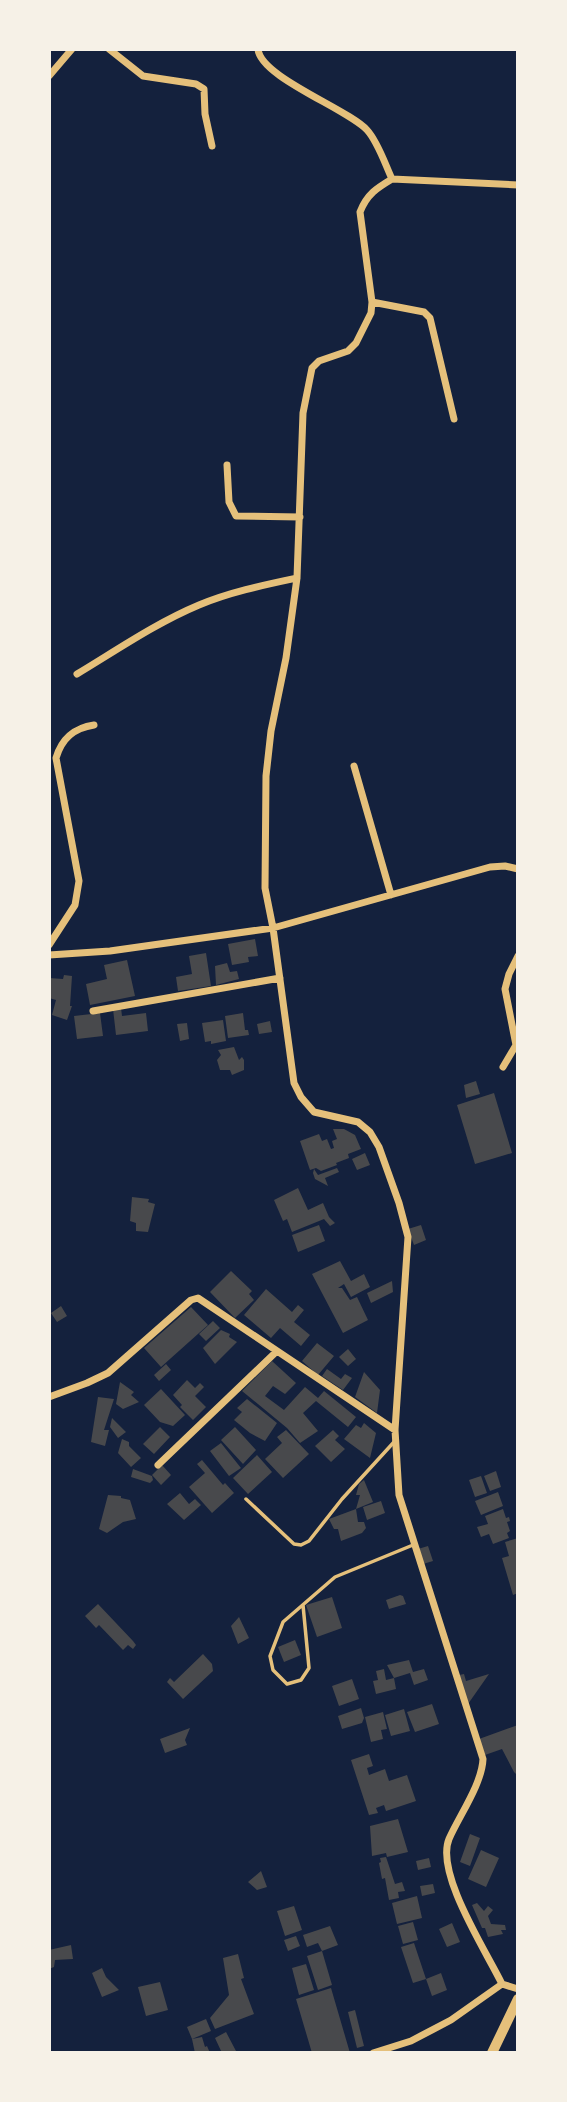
<svg xmlns="http://www.w3.org/2000/svg" width="567" height="2102" font-family="'Playfair Display',serif">
<style>
.building{fill:#48494c}
.lines{fill:none;stroke-linecap:round;stroke-linejoin:round}
.service{stroke:#e5c07b;stroke-width:3.5}
.minor{stroke:#e5c07b;stroke-width:7}
.secondary{stroke:#e5c07b;stroke-width:10}
</style>
<rect width="100%" height="100%" fill="#14213d"/>
<!-- building -->
<path class="building" d="M 255,939 L 258,956 L 248,957 L 249,962 L 232,965 L 228,944 Z
M 206,953 L 211,986 L 178,991 L 176,977 L 192,974 L 189,956 Z
M 127,960 L 135,996 L 90,1005 L 86,984 L 107,979 L 104,965 Z
M 227,963 L 230,972 L 237,971 L 239,979 L 216,985 L 215,966 Z
M 64,975 L 72,976 L 70,1006 L 72,1006 L 67,1020 L 52,1015 L 56,1000 L 49,998 L 49,978 L 63,979 Z
M 121,1008 L 122,1016 L 146,1013 L 148,1031 L 116,1035 L 113,1009 Z
M 100,1013 L 103,1036 L 77,1039 L 74,1016 Z
M 243,1013 L 245,1030 L 248,1030 L 249,1035 L 228,1038 L 225,1016 Z
M 223,1020 L 226,1041 L 211,1044 L 211,1041 L 205,1042 L 202,1023 Z
M 270,1021 L 272,1032 L 259,1034 L 257,1024 Z
M 187,1023 L 189,1039 L 180,1041 L 177,1024 Z
M 234,1047 L 239,1060 L 242,1057 L 244,1060 L 244,1070 L 232,1075 L 230,1070 L 220,1070 L 217,1060 L 221,1055 L 218,1050 Z
M 476,1081 L 480,1094 L 466,1098 L 464,1085 Z
M 494,1093 L 512,1153 L 475,1164 L 457,1105 Z
M 333,1129 L 344,1129 L 355,1135 L 361,1149 L 348,1154 L 349,1158 L 336,1163 L 337,1165 L 321,1171 L 316,1168 L 310,1170 L 300,1141 L 319,1134 L 322,1141 L 327,1139 L 331,1149 L 334,1148 L 332,1141 L 337,1139 Z
M 365,1153 L 370,1165 L 357,1170 L 352,1159 Z
M 337,1168 L 339,1172 L 325,1178 L 328,1186 L 315,1179 L 313,1173 L 314,1169 L 318,1175 Z
M 298,1188 L 308,1210 L 323,1203 L 329,1217 L 335,1223 L 330,1226 L 324,1219 L 292,1232 L 287,1219 L 283,1221 L 274,1200 Z
M 132,1197 L 149,1199 L 148,1202 L 155,1204 L 148,1232 L 136,1231 L 136,1223 L 130,1221 Z
M 319,1225 L 325,1241 L 298,1252 L 292,1235 Z
M 421,1225 L 426,1240 L 414,1245 L 408,1229 Z
M 340,1261 L 351,1281 L 364,1274 L 370,1287 L 351,1297 L 344,1284 L 338,1288 L 342,1288 L 350,1300 L 357,1297 L 368,1320 L 343,1333 L 312,1274 Z
M 231,1271 L 252,1291 L 249,1294 L 254,1300 L 235,1318 L 210,1292 Z
M 392,1281 L 393,1292 L 371,1303 L 367,1293 Z
M 266,1289 L 292,1312 L 298,1305 L 304,1310 L 294,1322 L 310,1335 L 301,1346 L 280,1328 L 271,1338 L 244,1315 Z
M 61,1306 L 67,1316 L 57,1322 L 51,1313 Z
M 191,1307 L 208,1325 L 161,1367 L 144,1348 Z
M 213,1321 L 220,1328 L 206,1341 L 199,1334 Z
M 221,1330 L 230,1334 L 229,1337 L 237,1342 L 215,1364 L 203,1348 Z
M 317,1343 L 334,1356 L 318,1375 L 302,1361 Z
M 348,1349 L 356,1359 L 348,1366 L 339,1357 Z
M 272,1361 L 296,1383 L 285,1394 L 273,1386 L 265,1396 L 284,1410 L 305,1387 L 318,1398 L 324,1391 L 356,1417 L 348,1427 L 316,1401 L 303,1413 L 318,1431 L 300,1443 L 287,1428 L 242,1391 Z
M 166,1364 L 171,1370 L 159,1381 L 154,1375 Z
M 327,1369 L 341,1379 L 345,1374 L 352,1378 L 343,1390 L 322,1376 Z
M 364,1372 L 380,1390 L 377,1413 L 355,1397 Z
M 187,1380 L 195,1388 L 200,1383 L 204,1387 L 195,1396 L 206,1407 L 193,1420 L 180,1407 L 182,1405 L 173,1395 Z
M 120,1382 L 134,1392 L 131,1395 L 139,1402 L 123,1409 L 116,1404 Z
M 161,1389 L 185,1415 L 173,1426 L 160,1422 L 144,1405 Z
M 98,1397 L 114,1399 L 104,1430 L 109,1430 L 105,1446 L 91,1442 Z
M 247,1399 L 277,1423 L 265,1441 L 250,1433 L 234,1420 L 242,1412 L 237,1408 Z
M 112,1418 L 126,1432 L 118,1438 L 110,1427 Z
M 364,1423 L 376,1433 L 370,1458 L 344,1439 L 356,1425 L 361,1428 Z
M 160,1427 L 170,1437 L 154,1454 L 143,1444 Z
M 235,1427 L 256,1450 L 243,1464 L 221,1440 Z
M 286,1430 L 309,1454 L 283,1478 L 265,1459 L 282,1443 L 277,1437 Z
M 333,1430 L 339,1436 L 335,1440 L 345,1449 L 331,1462 L 315,1446 Z
M 122,1439 L 129,1442 L 129,1446 L 141,1458 L 131,1467 L 118,1453 Z
M 221,1443 L 241,1468 L 229,1476 L 210,1451 Z
M 257,1455 L 272,1472 L 248,1494 L 233,1478 Z
M 202,1460 L 223,1485 L 225,1483 L 234,1493 L 212,1513 L 189,1487 L 205,1473 L 197,1464 Z
M 162,1465 L 171,1475 L 161,1485 L 152,1475 Z
M 133,1469 L 152,1476 L 153,1480 L 150,1483 L 131,1477 Z
M 496,1471 L 501,1487 L 490,1491 L 484,1476 Z
M 481,1476 L 487,1493 L 475,1497 L 469,1480 Z
M 364,1480 L 373,1502 L 356,1509 L 358,1522 L 364,1522 L 366,1528 L 362,1533 L 341,1541 L 338,1529 L 334,1529 L 329,1519 L 356,1509 L 360,1495 L 356,1495 L 359,1484 Z
M 498,1492 L 503,1506 L 481,1515 L 475,1501 Z
M 180,1493 L 189,1504 L 195,1499 L 201,1505 L 184,1520 L 167,1504 Z
M 108,1495 L 121,1496 L 121,1498 L 130,1500 L 136,1519 L 123,1522 L 107,1533 L 99,1529 Z
M 381,1501 L 385,1513 L 367,1520 L 363,1507 Z
M 503,1509 L 506,1518 L 509,1517 L 510,1521 L 507,1522 L 510,1531 L 507,1533 L 509,1538 L 493,1544 L 489,1534 L 481,1537 L 477,1527 L 488,1524 L 485,1516 Z
M 518,1538 L 518,1593 L 513,1595 L 502,1558 L 509,1556 L 505,1542 Z
M 428,1546 L 433,1561 L 423,1564 L 418,1549 Z
M 400,1595 L 403,1596 L 406,1604 L 389,1609 L 386,1600 Z
M 332,1597 L 342,1628 L 317,1637 L 306,1605 Z
M 98,1604 L 133,1641 L 136,1645 L 133,1649 L 128,1645 L 123,1650 L 99,1625 L 96,1628 L 85,1616 Z
M 239,1617 L 249,1638 L 238,1644 L 231,1626 Z
M 295,1640 L 301,1655 L 284,1662 L 278,1647 Z
M 203,1654 L 212,1664 L 213,1671 L 183,1699 L 167,1682 L 170,1678 L 174,1682 Z
M 409,1660 L 413,1672 L 424,1669 L 428,1680 L 414,1685 L 410,1673 L 394,1678 L 396,1689 L 376,1694 L 373,1681 L 378,1680 L 376,1671 L 384,1669 L 386,1680 L 394,1678 L 387,1665 Z
M 464,1674 L 466,1681 L 489,1674 L 468,1704 L 459,1675 Z
M 352,1679 L 359,1699 L 339,1706 L 332,1686 Z
M 432,1704 L 439,1724 L 415,1732 L 407,1712 Z
M 361,1708 L 364,1718 L 362,1723 L 342,1729 L 338,1716 Z
M 404,1709 L 410,1731 L 391,1736 L 385,1715 Z
M 383,1712 L 387,1729 L 381,1730 L 383,1739 L 371,1742 L 365,1717 Z
M 518,1725 L 518,1776 L 514,1772 L 502,1749 L 485,1755 L 479,1739 Z
M 190,1728 L 185,1740 L 187,1745 L 165,1753 L 160,1739 Z
M 369,1754 L 373,1766 L 367,1768 L 369,1775 L 385,1769 L 389,1781 L 407,1775 L 416,1801 L 386,1811 L 384,1805 L 376,1808 L 378,1813 L 369,1815 L 351,1760 Z
M 398,1819 L 408,1852 L 387,1857 L 386,1853 L 372,1856 L 370,1826 Z
M 470,1834 L 480,1838 L 470,1866 L 460,1862 Z
M 481,1850 L 499,1858 L 486,1887 L 468,1879 Z
M 386,1857 L 395,1884 L 402,1882 L 405,1891 L 398,1892 L 399,1898 L 389,1900 L 385,1878 L 382,1879 L 379,1863 L 381,1862 L 380,1858 Z
M 429,1858 L 431,1867 L 418,1870 L 416,1861 Z
M 261,1871 L 267,1887 L 257,1890 L 248,1882 Z
M 433,1884 L 435,1893 L 422,1896 L 420,1886 Z
M 417,1896 L 422,1918 L 397,1924 L 392,1903 Z
M 477,1903 L 484,1911 L 488,1906 L 493,1910 L 488,1916 L 491,1924 L 505,1925 L 506,1930 L 501,1930 L 503,1934 L 488,1937 L 485,1928 L 482,1928 L 472,1905 Z
M 294,1906 L 302,1930 L 285,1936 L 277,1911 Z
M 413,1922 L 418,1940 L 403,1944 L 398,1926 Z
M 452,1923 L 460,1942 L 447,1947 L 439,1929 Z
M 330,1926 L 338,1945 L 322,1951 L 318,1943 L 307,1947 L 303,1935 Z
M 296,1936 L 300,1946 L 288,1951 L 284,1940 Z
M 414,1943 L 426,1979 L 413,1983 L 401,1947 Z
M 71,1945 L 73,1959 L 55,1960 L 54,1967 L 49,1969 L 49,1950 Z
M 322,1951 L 332,1985 L 318,1990 L 307,1956 Z
M 238,1954 L 244,1978 L 241,1979 L 254,2014 L 215,2029 L 210,2018 L 229,1995 L 223,1958 Z
M 306,1964 L 314,1990 L 299,1995 L 292,1968 Z
M 102,1968 L 106,1977 L 119,1990 L 102,1997 L 92,1973 Z
M 441,1973 L 447,1990 L 432,1996 L 426,1979 Z
M 160,1982 L 168,2010 L 146,2016 L 138,1987 Z
M 331,1988 L 350,2053 L 312,2053 L 296,1999 Z
M 355,2010 L 364,2046 L 357,2048 L 348,2012 Z
M 206,2019 L 211,2031 L 192,2039 L 187,2027 Z
M 226,2032 L 236,2051 L 232,2053 L 222,2053 L 215,2038 Z
M 202,2037 L 205,2047 L 207,2046 L 210,2053 L 195,2053 L 192,2039 Z"/>
<g class="lines">
<!-- service -->
<path class="service" d="M 246,1499 L 294,1544 L 301,1545 L 309,1541 L 342,1499 L 394,1442
M 303,1605 L 309,1668 L 301,1680 L 287,1684 L 273,1670 L 270,1656 L 283,1622 L 335,1577 L 413,1545"/>
<!-- minor -->
<path class="minor" d="M 109,49 L 143,76 L 196,84 L 204,89 L 205,114 L 212,146
M 258,49 C 260,77 348,109 367,130 C 378,142 385,164 392,179
M 49,76 L 72,49
M 392,179 C 377,188 367,194 360,212 L 372,302 L 371,313 L 356,343 L 348,351 L 319,361 L 312,368 L 303,413 L 297,578 L 286,658 L 271,731 L 266,776 L 265,888 L 273,928 L 294,1083 L 301,1097 L 314,1112 L 358,1122 L 370,1132 L 379,1147 L 399,1203 L 408,1237 L 395,1430 L 399,1495 L 483,1759 C 482,1784 459,1816 449,1839 C 435,1873 486,1951 502,1984 L 518,1989
M 392,179 L 518,185
M 372,302 L 424,312 L 430,318 L 454,419
M 227,465 L 229,502 L 236,516 L 300,517
M 77,674 C 117,650 156,623 199,605 C 230,592 264,585 297,578
M 354,766 L 391,895
M 49,945 L 75,905 L 79,881 L 56,758 C 62,738 74,728 94,725
M 49,955 L 110,951 L 273,928 L 490,867 L 505,866 L 518,869
M 93,1011 L 280,978
M 503,1067 L 516,1045 L 505,989 L 509,974 L 518,956
M 49,1397 L 87,1383 L 108,1373 L 191,1300 L 198,1298 L 395,1430
M 158,1465 L 277,1351
M 373,2053 L 411,2041 L 451,2020 L 502,1984"/>
<!-- secondary -->
<path class="secondary" d="M 492,2053 L 518,1999"/>
</g>
<!-- border -->
<rect width="567" height="2102" fill="none" stroke="#f6f1e7" stroke-width="102"/>
</svg>
